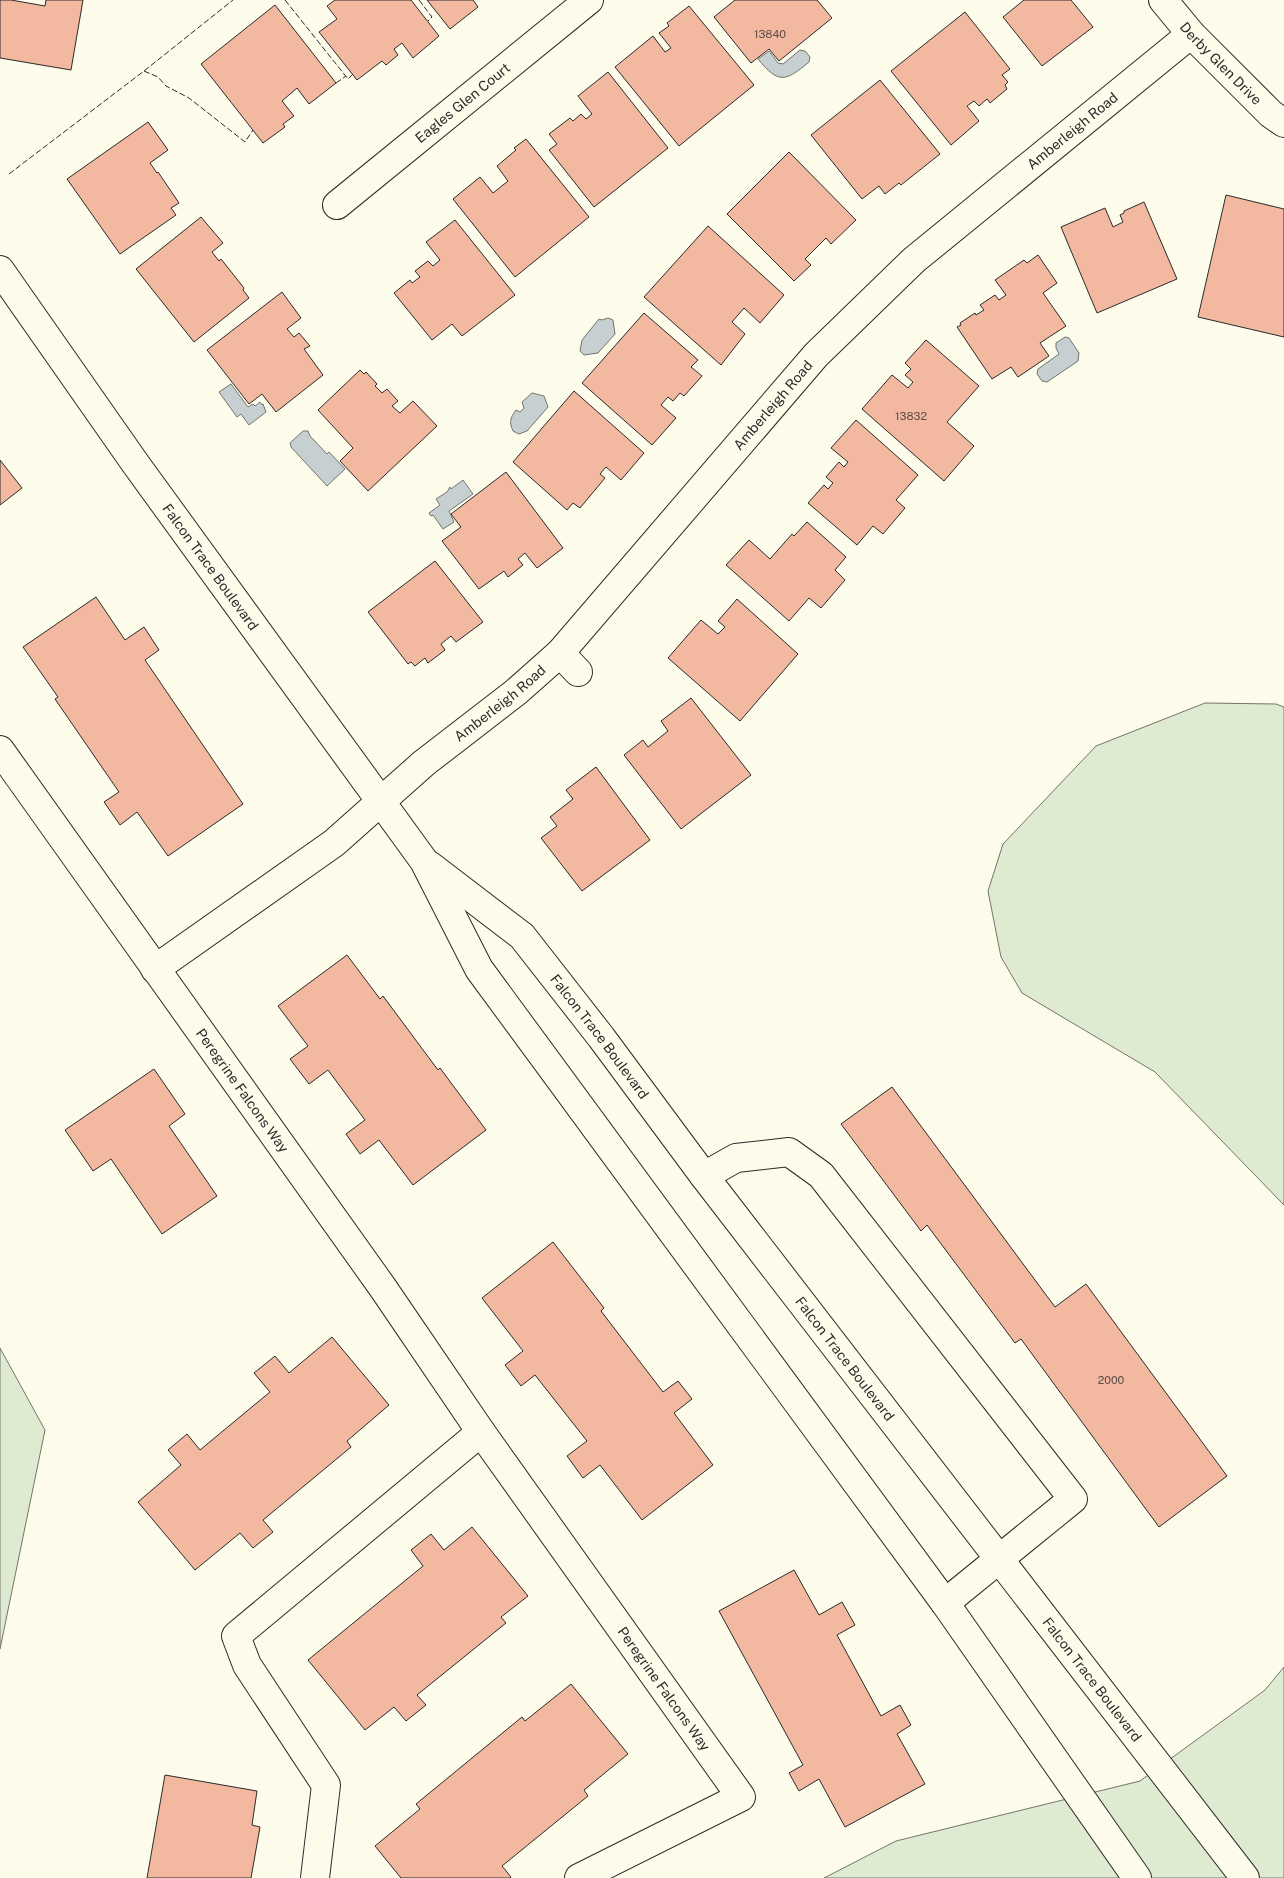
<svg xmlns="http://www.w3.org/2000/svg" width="1284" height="1878" font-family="'Public Sans',sans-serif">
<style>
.green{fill:#deebd1;stroke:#74746e}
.water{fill:#c7d0d0;stroke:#74746e}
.building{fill:#f2b8a0;stroke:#2b2b2b}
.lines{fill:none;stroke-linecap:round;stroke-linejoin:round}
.minor-casing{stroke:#2b2b2b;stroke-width:30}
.minor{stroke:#fdfbea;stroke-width:28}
.fence{stroke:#2b2b2b;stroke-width:1;stroke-dasharray:6 2.5;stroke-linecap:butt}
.labels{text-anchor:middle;stroke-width:4;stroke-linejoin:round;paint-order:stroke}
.number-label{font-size:11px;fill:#5d4e48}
.street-label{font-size:14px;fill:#2b2b2b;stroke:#fdfbea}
</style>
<rect width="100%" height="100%" fill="#fdfbea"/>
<!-- green -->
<path class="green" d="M 1205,703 L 1276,704 L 1284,707 L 1284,1205 L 1155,1072 L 1022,993 L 1001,957 L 988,891 L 1003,844 L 1096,746 Z
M 0,1348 L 45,1430 L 0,1649 Z
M 1284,1667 L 1284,1878 L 824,1878 L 896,1841 L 1140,1781 L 1265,1690 Z"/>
<!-- water -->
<path class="water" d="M 800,50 L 805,51 L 810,57 L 809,62 C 786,81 779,85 758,59 L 769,51 L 778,63 L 783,64 Z
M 608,318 L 613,320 L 615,334 L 598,353 L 584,355 L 580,351 L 582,340 L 599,319 L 602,320 Z
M 1065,337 L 1069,338 L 1079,353 L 1078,361 L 1047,382 L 1042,381 L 1037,374 L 1038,369 L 1059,354 L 1056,348 L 1056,343 Z
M 231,384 L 248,407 L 253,404 L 255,406 L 260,402 L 262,405 L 263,404 L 266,412 L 249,425 L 241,414 L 237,417 L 219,392 Z
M 532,393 L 544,396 L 548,407 L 527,431 L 519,434 L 513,431 C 509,422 510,418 516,410 L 520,412 L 524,408 L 522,402 Z
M 303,431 L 308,431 L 310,436 L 327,454 L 329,452 L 345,469 L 327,486 L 291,447 L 290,443 Z
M 463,480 L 473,494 L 449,511 L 454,522 L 443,529 L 433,515 L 431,516 L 429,513 L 440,505 L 436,499 L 447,492 L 450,487 L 451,489 Z"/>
<!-- building -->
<path class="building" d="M 0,0 L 11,0 L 45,6 L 46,0 L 83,0 L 71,70 L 0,58 Z
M 335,0 L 411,0 L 439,36 L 413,58 L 402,43 L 394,49 L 398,55 L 386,65 L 382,61 L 357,80 L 319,32 L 337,19 L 327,6 Z
M 427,0 L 473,0 L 478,7 L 450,29 Z
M 735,0 L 817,0 L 832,18 L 779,61 L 769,49 L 751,63 L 714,17 Z
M 1024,0 L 1071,0 L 1093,27 L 1042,66 L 1003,17 Z
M 275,5 L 336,83 L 309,104 L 297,88 L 282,101 L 294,116 L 283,124 L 285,127 L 263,143 L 201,64 Z
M 689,6 L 754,85 L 679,146 L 615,67 L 653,36 L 665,52 L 671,48 L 659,33 L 669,26 L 667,23 Z
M 965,12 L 1010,69 L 1002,75 L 1008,82 L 1005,85 L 1007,89 L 990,103 L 987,99 L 979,106 L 974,101 L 967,106 L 979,121 L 951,145 L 891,71 Z
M 608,72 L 668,148 L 594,207 L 549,150 L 557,144 L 549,134 L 570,118 L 573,121 L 581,114 L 586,119 L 592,114 L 578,96 Z
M 880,80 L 940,154 L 901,185 L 899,183 L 885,194 L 879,186 L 862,199 L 811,135 Z
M 148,122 L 168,150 L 150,163 L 157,173 L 158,172 L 179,203 L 171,208 L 176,215 L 120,254 L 67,179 Z
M 526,139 L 589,217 L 515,277 L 453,199 L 480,177 L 493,193 L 508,181 L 497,166 L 516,150 L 514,148 Z
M 789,152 L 856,220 L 831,244 L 826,238 L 805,259 L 811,265 L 794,281 L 727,214 Z
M 1226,195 L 1284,209 L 1284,337 L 1198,317 Z
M 1144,202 L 1177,279 L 1097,313 L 1061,227 L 1105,208 L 1113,227 L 1123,222 L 1120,215 L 1124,213 L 1124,211 Z
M 201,217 L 223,243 L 212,252 L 219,261 L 221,259 L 244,288 L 243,290 L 249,298 L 194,342 L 136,269 Z
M 455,220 L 515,295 L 462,336 L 452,324 L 432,340 L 394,293 L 410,280 L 412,283 L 420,277 L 415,271 L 428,261 L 433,266 L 440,260 L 426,242 Z
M 708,226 L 784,295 L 760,323 L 744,308 L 732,322 L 745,334 L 721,365 L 644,297 Z
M 1038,255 L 1057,283 L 1043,293 L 1066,326 L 1040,343 L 1049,356 L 1018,377 L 1011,367 L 992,379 L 957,327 L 961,325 L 960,323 L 975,313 L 976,315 L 984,310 L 980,305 L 995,295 L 999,300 L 1006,295 L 995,280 L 1024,260 L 1027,263 Z
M 282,292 L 301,318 L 287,329 L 294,337 L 299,333 L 310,346 L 304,349 L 323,375 L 276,412 L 262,394 L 249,404 L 207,350 Z
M 644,313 L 698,360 L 691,367 L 702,376 L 684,396 L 680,393 L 673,401 L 668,397 L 661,405 L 676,418 L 652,445 L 582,383 Z
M 926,340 L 979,386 L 947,422 L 974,446 L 944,481 L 862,409 L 892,375 L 908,388 L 913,382 L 905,375 L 911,369 L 905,363 Z
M 360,370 L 364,374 L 366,372 L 377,384 L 375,386 L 382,393 L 387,389 L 398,401 L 392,406 L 400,413 L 413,401 L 437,426 L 368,491 L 340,461 L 353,448 L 318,410 Z
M 574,391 L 644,453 L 621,480 L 606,467 L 600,474 L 605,478 L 580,508 L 573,503 L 567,510 L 513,462 Z
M 856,420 L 918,475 L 896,500 L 905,508 L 883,534 L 873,526 L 857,545 L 808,503 L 824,485 L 828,489 L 833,483 L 826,477 L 839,462 L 844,467 L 848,462 L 831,448 Z
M 0,460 L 22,488 L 0,505 Z
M 506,472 L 563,548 L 537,568 L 525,553 L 518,559 L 523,565 L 508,577 L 504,571 L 479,589 L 442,541 L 461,527 L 451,514 Z
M 807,522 L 846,557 L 835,570 L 845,580 L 821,608 L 809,598 L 789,621 L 726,565 L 749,540 L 770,559 L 792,534 L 794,536 Z
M 435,561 L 483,622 L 456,642 L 451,636 L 441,644 L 445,650 L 428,663 L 425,658 L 415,666 L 411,662 L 408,664 L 368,612 Z
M 96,597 L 125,640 L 144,627 L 159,650 L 145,660 L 243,804 L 168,856 L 137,812 L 120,825 L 104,802 L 119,792 L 55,699 L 58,697 L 23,647 Z
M 737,599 L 798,654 L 740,721 L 668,658 L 701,620 L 718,634 L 725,627 L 718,621 Z
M 691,698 L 751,775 L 681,829 L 624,755 L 643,740 L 648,747 L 668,731 L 661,721 Z
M 596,767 L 650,840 L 582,891 L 541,838 L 557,826 L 550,817 L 573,799 L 566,790 Z
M 347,955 L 380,999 L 383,996 L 438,1070 L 440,1068 L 486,1130 L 413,1185 L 379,1140 L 360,1154 L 346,1134 L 365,1120 L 328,1070 L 309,1084 L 290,1059 L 308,1046 L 278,1006 Z
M 154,1069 L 185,1114 L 169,1126 L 217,1196 L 162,1234 L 111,1159 L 93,1171 L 65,1130 Z
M 892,1087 L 1055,1307 L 1086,1284 L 1227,1476 L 1159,1527 L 1021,1339 L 1015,1343 L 927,1225 L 921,1231 L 841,1124 Z
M 553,1242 L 604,1308 L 601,1311 L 663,1392 L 678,1381 L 692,1399 L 674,1413 L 713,1465 L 642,1520 L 600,1465 L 583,1478 L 567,1456 L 587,1441 L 535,1375 L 521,1386 L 505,1365 L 523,1351 L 482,1298 Z
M 332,1337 L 389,1405 L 347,1441 L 351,1447 L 263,1520 L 273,1532 L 253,1548 L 240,1533 L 195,1570 L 138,1502 L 181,1465 L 168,1450 L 187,1434 L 200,1450 L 270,1392 L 254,1373 L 275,1356 L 289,1373 Z
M 472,1527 L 528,1596 L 501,1617 L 506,1623 L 417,1695 L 426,1705 L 406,1721 L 394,1707 L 365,1730 L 308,1660 L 423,1566 L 411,1550 L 431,1534 L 444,1550 Z
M 794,1570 L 819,1615 L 842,1602 L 855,1625 L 837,1635 L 881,1716 L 900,1705 L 911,1725 L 897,1734 L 925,1784 L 845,1827 L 819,1779 L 799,1791 L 789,1773 L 803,1765 L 719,1611 Z
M 571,1684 L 628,1754 L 584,1790 L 588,1796 L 502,1866 L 511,1877 L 510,1878 L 401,1878 L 375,1846 L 420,1809 L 416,1804 L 522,1717 L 525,1721 Z
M 165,1775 L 257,1791 L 252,1825 L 260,1827 L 251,1878 L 147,1878 Z"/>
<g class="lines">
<!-- minor casing -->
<g class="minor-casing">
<g id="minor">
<path id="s1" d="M 1163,0 L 1191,34 L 1271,114 L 1284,123"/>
<path id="s2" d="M 337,205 L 589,0"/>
<path id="s3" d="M 0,270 L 135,463 L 424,861 L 479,969 L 945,1603 L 1137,1878"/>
<path d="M 560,653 L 578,672"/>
<path id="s4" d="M 0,750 L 383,1288 L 481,1432 L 741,1797 L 579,1878"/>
<path id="s5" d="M 429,865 L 522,936 L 601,1037 L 704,1176 L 1245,1878"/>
<path id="s6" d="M 155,969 L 334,843 L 424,763 L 516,692 L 560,653 L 816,355 L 914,260 L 1191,34"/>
<path d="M 704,1176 L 736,1158 L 789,1152 L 821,1175 L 1073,1499 L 945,1603"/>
<path d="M 315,1878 L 326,1785 L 247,1665 L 236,1636 L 481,1432"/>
</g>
</g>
<!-- minor -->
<use href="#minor" class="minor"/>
<!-- fence -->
<path class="fence" d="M 285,0 L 348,79 L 353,74
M 419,0 L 432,17 L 428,21
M 144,71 L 158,77 L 166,86 L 189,98 L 245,142 L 253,130
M 336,83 L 346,76
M 9,174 L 144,71 L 233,0"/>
</g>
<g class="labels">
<!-- number labels -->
<g class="number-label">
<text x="770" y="38">13840</text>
<text x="911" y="420">13832</text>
<text x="1111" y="1384">2000</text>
</g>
<!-- street labels -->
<g class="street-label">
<text dy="5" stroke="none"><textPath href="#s1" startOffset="86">Derby Glen Drive</textPath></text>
<text dy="5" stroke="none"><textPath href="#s2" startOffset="162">Eagles Glen Court</textPath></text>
<text dy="5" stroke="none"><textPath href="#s6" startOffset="1248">Amberleigh Road</textPath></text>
<text dy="5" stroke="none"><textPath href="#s6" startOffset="841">Amberleigh Road</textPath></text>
<text dy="5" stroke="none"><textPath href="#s3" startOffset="364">Falcon Trace Boulevard</textPath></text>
<text dy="5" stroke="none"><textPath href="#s6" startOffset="436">Amberleigh Road</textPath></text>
<text dy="5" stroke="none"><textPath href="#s5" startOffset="244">Falcon Trace Boulevard</textPath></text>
<text dy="5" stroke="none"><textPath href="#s4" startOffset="418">Peregrine Falcons Way</textPath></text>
<text dy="5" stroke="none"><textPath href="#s5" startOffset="649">Falcon Trace Boulevard</textPath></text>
<text dy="5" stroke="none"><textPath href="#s5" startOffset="1054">Falcon Trace Boulevard</textPath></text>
<text dy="5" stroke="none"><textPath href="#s4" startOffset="1150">Peregrine Falcons Way</textPath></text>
</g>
</g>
</svg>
